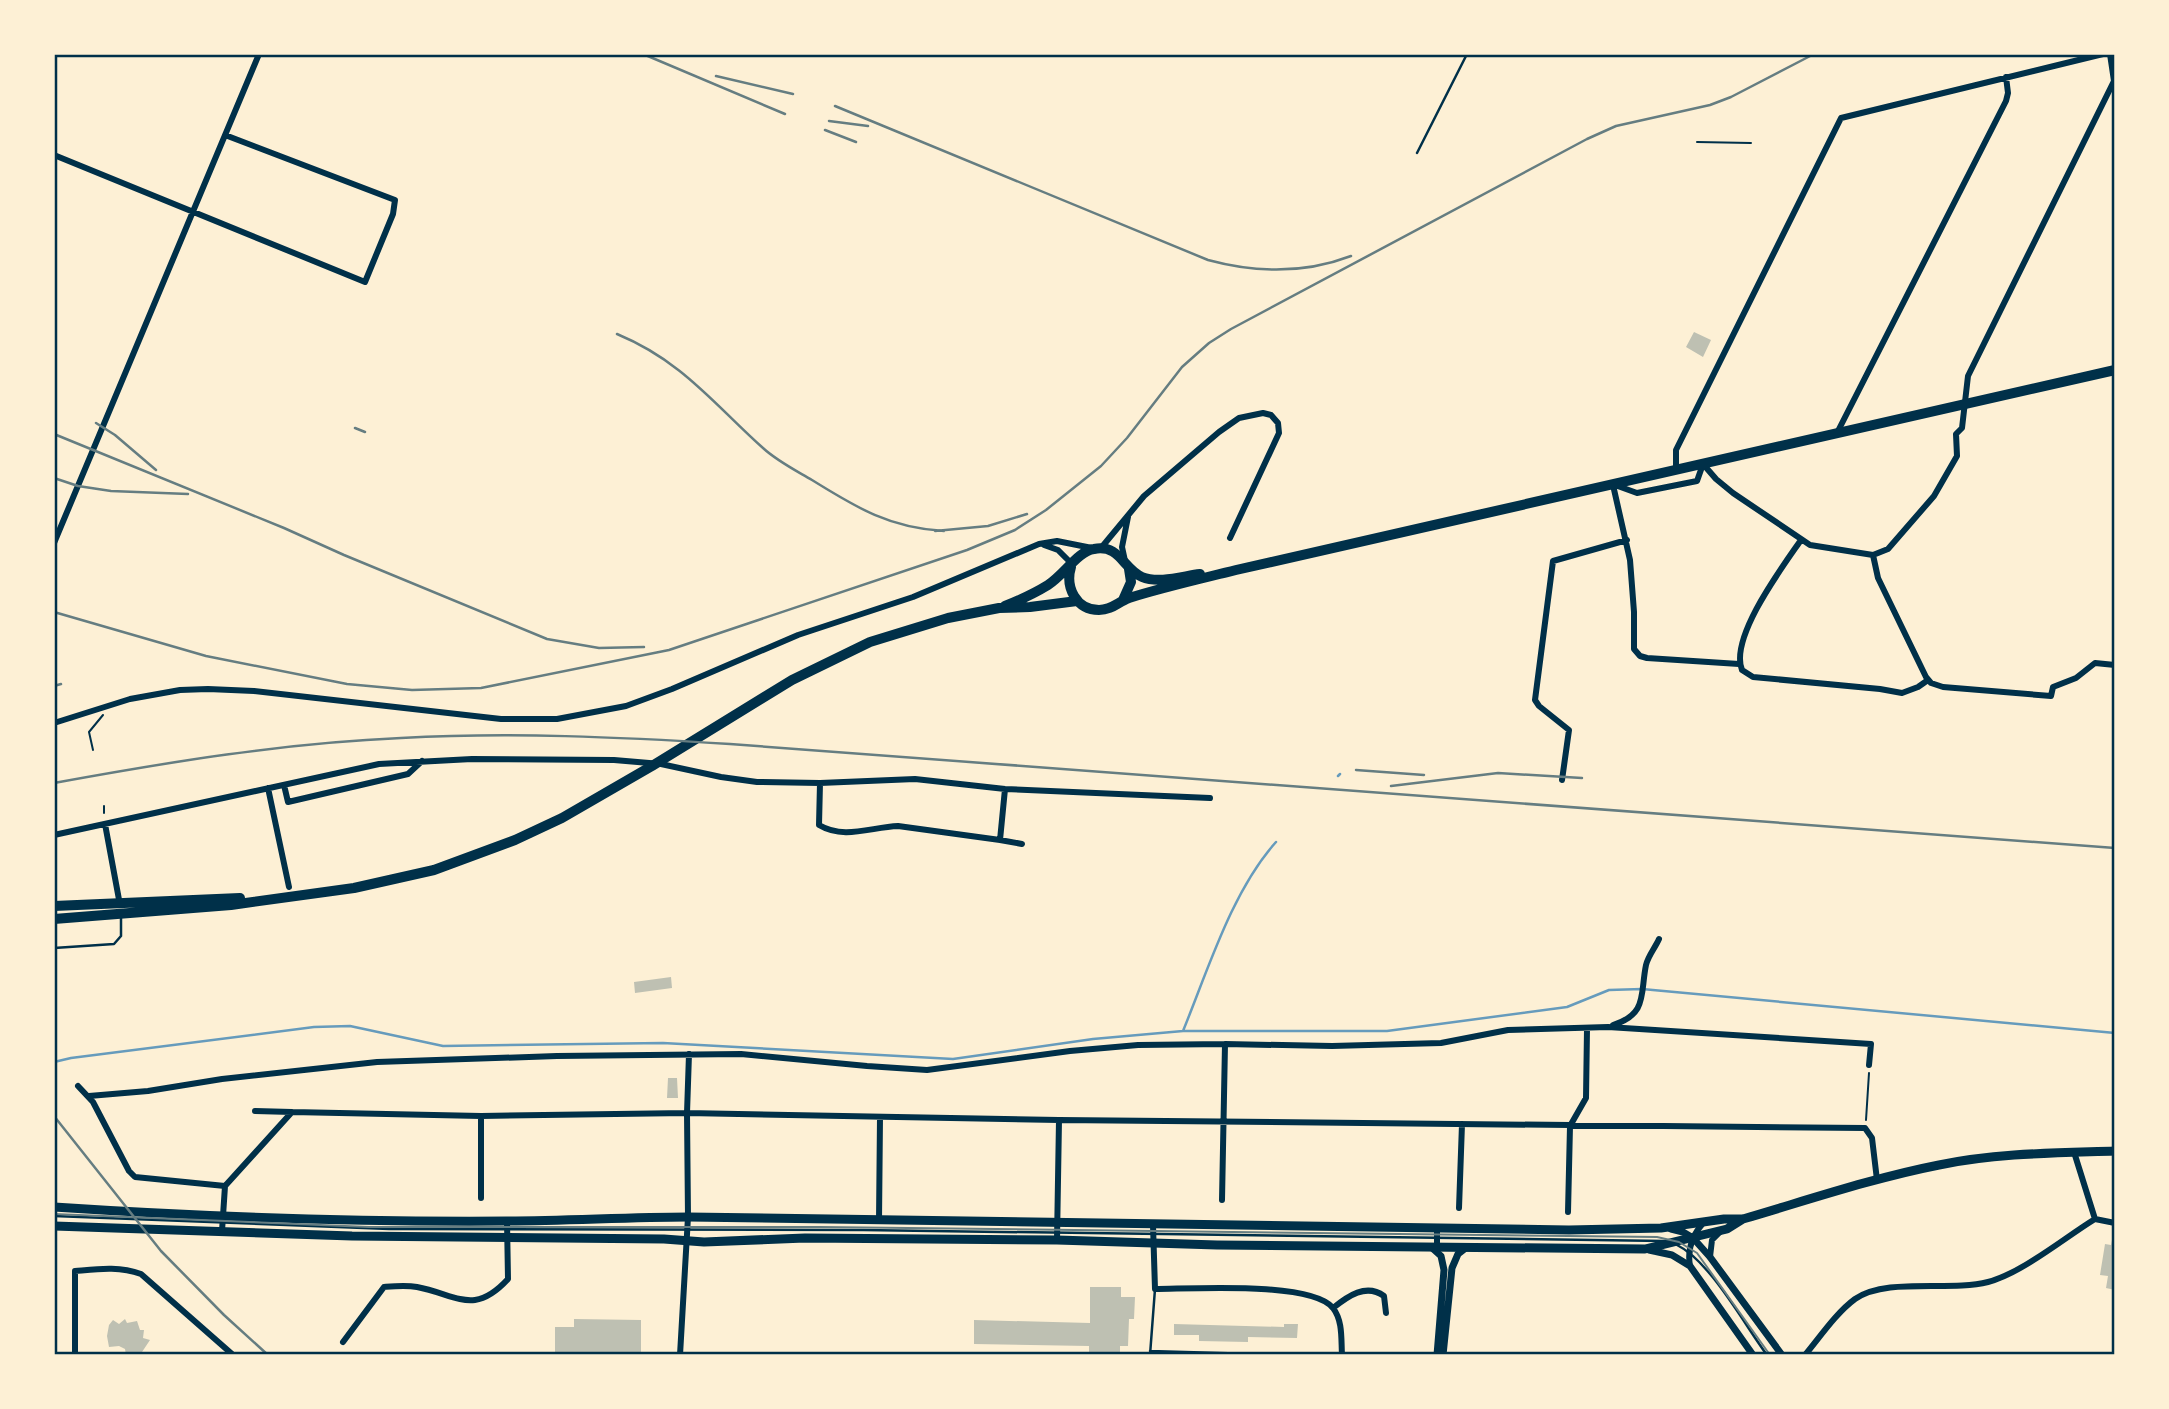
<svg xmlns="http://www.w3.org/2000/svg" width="2169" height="1409" font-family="'Source Sans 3',sans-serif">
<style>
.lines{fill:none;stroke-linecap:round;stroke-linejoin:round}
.stream{stroke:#669bbc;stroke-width:2.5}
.building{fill:#bec0b2}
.path{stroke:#003049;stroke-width:2}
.service{stroke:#003049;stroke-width:2.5}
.minor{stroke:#003049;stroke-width:6}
.tertiary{stroke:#003049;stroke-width:7}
.secondary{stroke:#003049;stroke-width:9}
.primary{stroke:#003049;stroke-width:10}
.tram{stroke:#657d81;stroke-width:2}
.rail{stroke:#657d81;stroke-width:2.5}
.neatline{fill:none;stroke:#003049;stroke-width:2.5}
</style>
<rect width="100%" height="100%" fill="#fdf0d5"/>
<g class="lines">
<!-- stream -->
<path class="stream" d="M 1338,776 L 1340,774
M 1183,1031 C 1208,970 1232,891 1276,842
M 54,1062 L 71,1058 L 314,1027 L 350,1026 L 443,1046 L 663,1043 L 953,1059 L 1093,1039 L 1183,1031 L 1387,1031 L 1567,1007 L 1609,990 L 1642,989 L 2115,1033"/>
</g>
<!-- building -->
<path class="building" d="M 1694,332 L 1711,340 L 1703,357 L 1686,347 Z
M 671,977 L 672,988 L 635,993 L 634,982 Z
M 668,1078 L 677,1078 L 678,1098 L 667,1098 Z
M 2112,1240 L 2115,1241 L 2115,1290 L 2106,1288 L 2108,1276 L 2100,1275 L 2105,1244 L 2111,1245 Z
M 1090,1287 L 1121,1287 L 1121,1297 L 1135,1297 L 1134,1319 L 1129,1319 L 1128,1346 L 1120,1346 L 1120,1355 L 1089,1355 L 1089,1346 L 974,1344 L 974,1320 L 1090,1323 Z
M 125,1319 L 127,1323 L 137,1321 L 140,1330 L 144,1330 L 143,1338 L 150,1340 L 140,1355 L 126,1355 L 125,1349 L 119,1346 L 109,1347 L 107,1336 L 109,1325 L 113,1320 L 119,1324 Z
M 574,1319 L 641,1320 L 641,1355 L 555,1355 L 555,1327 L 574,1327 Z
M 1174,1324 L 1284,1327 L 1284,1324 L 1298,1324 L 1297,1338 L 1248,1337 L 1248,1342 L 1199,1341 L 1199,1335 L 1174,1335 Z"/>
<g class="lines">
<!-- path -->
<path class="path" d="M 1697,142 L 1751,143
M 93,750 L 89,732 L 103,715
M 104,806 L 104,813
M 1866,1120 L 1869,1073"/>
<!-- service -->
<path class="service" d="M 1417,153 L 1467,54
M 54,948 L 114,944 L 121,936 L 121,916
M 54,1216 L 389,1229 L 863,1230 L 1664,1241
M 1677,1245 C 1710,1261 1744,1324 1767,1355
M 1150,1351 L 1285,1355
M 1150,1355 L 1155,1289"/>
<!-- minor -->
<path class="minor" d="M 54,155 L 365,282 L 393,214 L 395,200 L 225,135
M 1837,433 L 2006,101 L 2008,93 L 2006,77
M 1676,470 L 1676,450 L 1841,118 L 2103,54
M 1613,485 L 1630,560 L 1634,612 L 1634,649 L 1640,656 L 1647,658 L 1739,664
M 1615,485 L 1637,493 L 1697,481 L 1703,464 L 1716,479 L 1733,493 L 1810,545 L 1873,555 L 1888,549 L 1934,496 L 1957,456 L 1956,434 L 1962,428 L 1968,376 L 2114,81 L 2110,54
M 1801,540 C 1783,566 1729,638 1742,670 L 1753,677 L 1880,689 L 1902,693 L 1918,687 L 1928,680
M 54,543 L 259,54
M 1044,545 L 1058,550 L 1072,564
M 1101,548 L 1144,496 L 1219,432 L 1239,418 L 1263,413 L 1271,415 L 1278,423 L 1279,433 L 1230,538
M 1873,555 L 1878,578 L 1926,677 L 1931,683 L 1943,687 L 2051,696 L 2053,687 L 2076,678 L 2095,663 L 2115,665
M 1125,561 L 1122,547 L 1128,517
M 54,723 L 130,699 L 180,690 L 208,689 L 254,691 L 501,719 L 557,719 L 626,706 L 672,689 L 798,635 L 913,597 L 1039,544 L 1057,541 L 1092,548
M 1562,780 L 1569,730 L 1539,706 L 1535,700 L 1553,561 L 1627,540
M 820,783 L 819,825 C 844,840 871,827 898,826 L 1000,840 L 1005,789
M 284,785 L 288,802 L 408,774 L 422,761
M 268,788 L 289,887
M 105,824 L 120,905
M 54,835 L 379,764 L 472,759 L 614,760 L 661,764 L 721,777 L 757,782 L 820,783 L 915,779 L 1005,789 L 1210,798
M 1000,840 L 1022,844
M 1613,1025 C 1648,1014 1640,994 1646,965 C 1648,956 1655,948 1659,939
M 78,1086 L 93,1102 L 129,1171 L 135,1177 L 225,1186
M 89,1096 L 148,1091 L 222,1079 L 377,1062 L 557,1056 L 741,1054 L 867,1066 L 927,1070 L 1070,1051 L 1138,1045 L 1225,1044 L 1332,1046 L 1441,1043 L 1508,1030 L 1608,1027 L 1871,1044 L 1869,1065
M 255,1111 L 292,1112
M 2074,1152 L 2095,1219
M 481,1198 L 481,1116
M 1222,1200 L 1225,1044
M 1459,1208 L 1462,1124
M 1568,1212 L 1570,1126 L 1586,1098 L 1587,1029
M 879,1221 L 880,1117
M 1153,1225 L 1155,1289 C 1191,1289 1311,1281 1333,1308 C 1343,1321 1341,1339 1342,1355
M 1437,1229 L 1437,1248
M 222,1231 L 225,1186 L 292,1112 L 481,1116 L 687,1113 L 1059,1120 L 1865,1128 L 1872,1138 L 1877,1180
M 1057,1240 L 1059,1120
M 1710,1257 L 1712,1240 L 1721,1231
M 1690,1266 C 1687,1249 1692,1235 1704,1222
M 1333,1308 C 1348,1296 1366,1283 1384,1296 L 1386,1313
M 343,1342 L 384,1287 C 396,1286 406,1285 417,1287 C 458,1295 474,1316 508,1279 L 507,1221
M 75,1355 L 75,1271 C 98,1269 119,1266 141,1274 L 232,1354
M 680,1355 L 688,1217 L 687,1113 L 689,1054
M 1805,1355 C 1820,1337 1836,1313 1855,1299 C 1887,1277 1949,1292 1988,1282 C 2022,1273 2064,1238 2095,1219 L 2115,1223"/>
<!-- tertiary -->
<path class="tertiary" d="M 1671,1229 L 1683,1232 L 1693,1238 L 1710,1257 L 1782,1355
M 1431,1247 L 1441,1256 L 1444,1270 L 1437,1355
M 1649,1250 L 1672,1255 L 1690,1266 L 1753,1355
M 1443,1355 L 1452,1268 L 1458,1254 L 1467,1247"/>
<!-- secondary -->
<path class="secondary" d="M 54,1207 C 205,1217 356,1222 507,1221 C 567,1221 627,1217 688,1217 L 1569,1230 L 1661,1228 L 1724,1219 L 1742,1219
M 54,1226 L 352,1236 L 664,1239 L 704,1242 L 805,1238 L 1057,1240 L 1217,1245 L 1645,1249 L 1727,1229 L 1743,1219 C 1808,1200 1873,1178 1939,1165 C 1997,1153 2056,1153 2115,1151"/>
<!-- primary -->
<path class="primary" d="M 1071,567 C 1065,587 1076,610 1099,610 C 1112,610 1118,602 1129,598 C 1164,587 1200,579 1236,570 L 2115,370
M 1123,600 L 1131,582 L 1129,569
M 1005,606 C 1020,600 1035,593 1048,585 C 1064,575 1078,551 1094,549 C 1120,544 1123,569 1142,577 C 1159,584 1183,576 1200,574
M 54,906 L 240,898
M 54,919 L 231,905 L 354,888 L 434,870 L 515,840 L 562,818 L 652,766 L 792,680 L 870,642 L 948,618 L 999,608 L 1030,607 L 1077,601"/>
<!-- tram -->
<path class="tram" d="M 54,1214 L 369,1227 L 820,1227 L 1657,1237 L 1679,1242 L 1697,1253 L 1770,1355"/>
<!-- rail -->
<path class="rail" d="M 643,54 L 785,114
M 716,76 L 793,94
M 835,106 L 1208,260 C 1256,273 1304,274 1351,256
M 829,121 L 868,126
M 825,130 L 856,142
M 617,334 C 682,361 713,403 763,448 C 777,461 795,470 812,480 C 857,508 890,528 944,531
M 96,423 L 115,435 L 156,470
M 355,428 L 365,432
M 54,434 L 284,528 L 344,555 L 547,639 L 599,648 L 644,647
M 54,478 L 78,486 L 111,491 L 188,494
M 935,531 L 988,526 L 1027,514
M 54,612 L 206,656 L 347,684 L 412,690 L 481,688 L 669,650 L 967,550 L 1015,530 L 1046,510 L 1101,466 L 1127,438 L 1182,367 L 1209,343 L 1231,329 L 1587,139 L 1616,126 L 1710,105 L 1731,97 L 1814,54
M 54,686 L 61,684
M 1356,770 L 1424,775
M 54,783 C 169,762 284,743 401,738 C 511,732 620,737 730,744 L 2115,848
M 1391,786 L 1498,773 L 1582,778
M 54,1116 L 161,1251 L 224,1315 L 268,1355"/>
</g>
<!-- border -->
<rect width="2169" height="1409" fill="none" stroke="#fdf0d5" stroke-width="112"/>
<rect x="56" y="56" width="2057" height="1297" class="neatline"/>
</svg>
